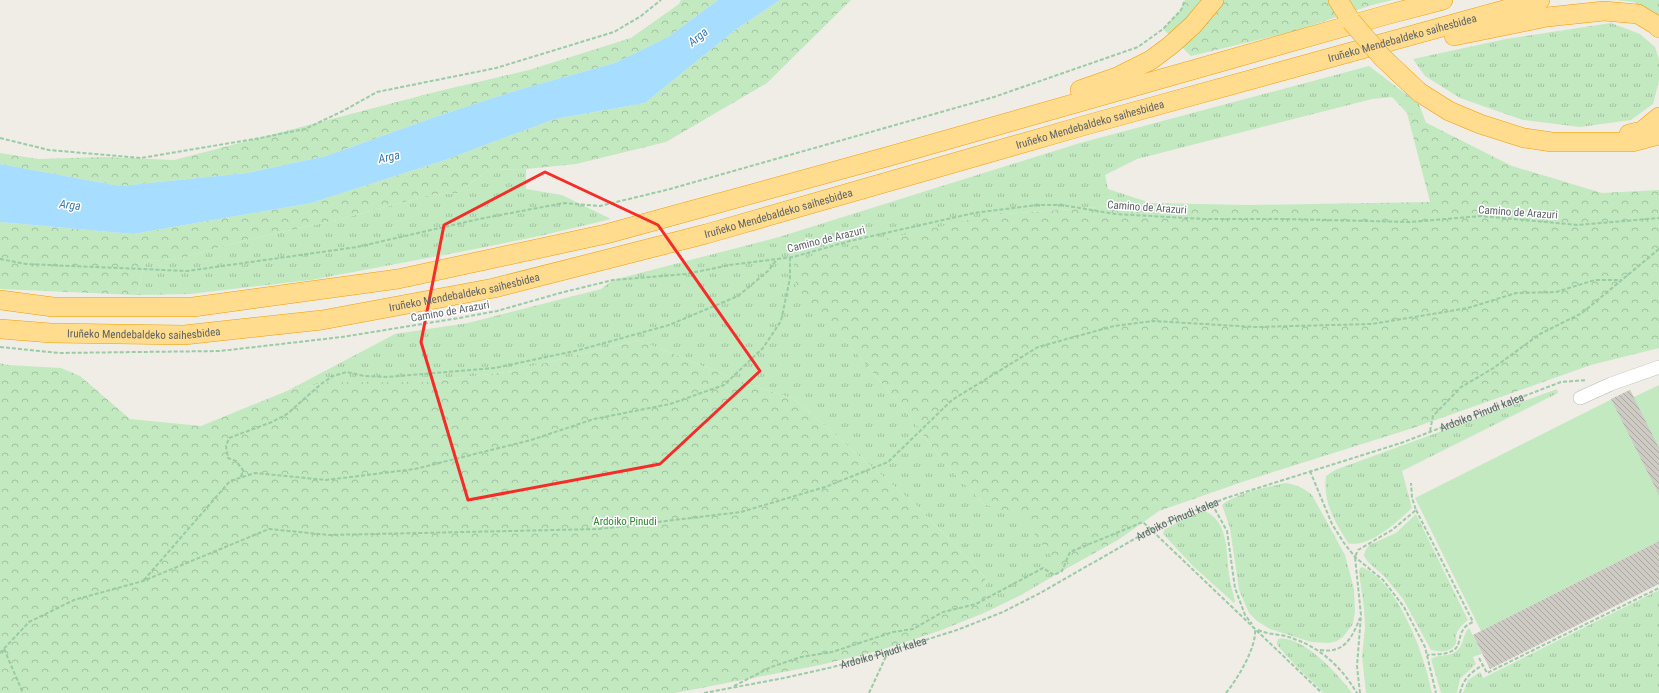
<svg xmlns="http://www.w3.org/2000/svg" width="1659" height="693" font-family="'Roboto Condensed',sans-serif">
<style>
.grass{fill:url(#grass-tufts)}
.forest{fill:url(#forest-crowns)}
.pitch{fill:#c3e9c1}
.water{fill:#a7ddff}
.building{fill:url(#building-back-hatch)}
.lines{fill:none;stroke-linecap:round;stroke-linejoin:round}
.minor-casing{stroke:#b6b9bd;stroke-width:14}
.highway-casing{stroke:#f69c00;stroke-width:20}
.path{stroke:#99cba5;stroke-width:2;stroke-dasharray:4 2;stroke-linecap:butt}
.minor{stroke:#fff;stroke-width:13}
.highway{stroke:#ffdc8e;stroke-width:19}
.highway-bridge-casing{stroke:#f69c00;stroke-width:20;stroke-linecap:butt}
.highway-bridge{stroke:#ffdc8e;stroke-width:19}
.marked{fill:none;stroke:#f52c27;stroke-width:3;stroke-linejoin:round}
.labels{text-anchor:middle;stroke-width:3;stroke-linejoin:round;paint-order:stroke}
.street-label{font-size:11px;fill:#5d6267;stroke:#fff}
.park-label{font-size:11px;fill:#2f842f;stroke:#fff}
.water-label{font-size:12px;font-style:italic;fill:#397ab0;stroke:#fff}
</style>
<defs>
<pattern id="grass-tufts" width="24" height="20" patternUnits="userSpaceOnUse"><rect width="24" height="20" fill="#c3e9c1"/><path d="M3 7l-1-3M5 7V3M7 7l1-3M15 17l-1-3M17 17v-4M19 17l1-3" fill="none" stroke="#a2c0a1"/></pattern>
<pattern id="forest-crowns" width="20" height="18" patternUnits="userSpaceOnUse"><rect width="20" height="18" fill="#c3e9c1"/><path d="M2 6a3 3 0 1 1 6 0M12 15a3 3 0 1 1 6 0" fill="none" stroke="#a2c0a1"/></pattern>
<pattern id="building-back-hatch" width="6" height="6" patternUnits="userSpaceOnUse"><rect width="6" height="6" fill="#cecac4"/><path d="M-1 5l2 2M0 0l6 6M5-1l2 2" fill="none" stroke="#aaa7a3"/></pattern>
</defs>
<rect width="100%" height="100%" fill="#f0ede6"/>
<!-- grass -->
<path class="grass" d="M 1616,0 L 1659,0 L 1659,17 L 1634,2 Z
M 1611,23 L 1640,34 L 1655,47 L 1659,59 L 1659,81 L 1653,104 L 1631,120 L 1580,127 L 1523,120 L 1460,98 L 1425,76 L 1413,59 L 1506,39 Z
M 1369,66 L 1419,104 L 1426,123 L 1407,113 L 1392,97 L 1372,99 L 1137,159 L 1105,175 L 1108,189 L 1151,203 L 991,215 L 797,287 L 845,340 L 900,404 L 945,464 L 984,504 L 1022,516 L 1062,571 L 1021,595 L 984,613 L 987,596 L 985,577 L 917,506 L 794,399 L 746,383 L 638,340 L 513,371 L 426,382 L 328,382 L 287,391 L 395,334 L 468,323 L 601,289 L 613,280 L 779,237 L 1080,143 Z
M 526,169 L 526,189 L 562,195 L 611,219 L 544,235 L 470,250 L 311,280 L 190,294 L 137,295 L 145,261 L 177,259 L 246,240 L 337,220 L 430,195 L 457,193 L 489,170 Z
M 1557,389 L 1558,393 L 1402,471 L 1412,508 C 1398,521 1369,549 1348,543 C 1334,520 1323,503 1326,476 L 1335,470 Z
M 1286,483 C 1297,485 1304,488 1312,495 L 1345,555 L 1354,589 L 1355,612 L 1353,624 L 1343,637 L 1337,641 L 1329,643 L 1311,642 L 1270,629 L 1257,621 L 1249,613 L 1239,590 L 1230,528 L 1222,505 C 1236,493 1268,487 1286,483 Z
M 1205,511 C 1229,522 1226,552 1229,574 C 1230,584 1233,592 1235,601 L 1234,603 L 1193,566 L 1163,534 L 1164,530 L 1187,517 Z
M 1416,514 L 1468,620 C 1463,624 1458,629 1456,635 C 1456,639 1457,642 1455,645 C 1450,653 1438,652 1431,650 L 1403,599 L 1384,576 L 1368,562 L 1364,556 L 1365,551 L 1369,545 L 1396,533 Z
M 1362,567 C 1399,583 1425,656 1432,693 L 1366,693 L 1362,656 L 1365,628 L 1364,608 L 1359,572 L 1360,568 Z
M 1659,590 L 1659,693 L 1463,693 L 1468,680 L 1480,672 L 1483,678 Z
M 1469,628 L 1482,653 L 1473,657 L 1476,664 L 1460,679 L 1457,693 L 1441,693 L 1431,659 C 1438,654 1448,657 1455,652 C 1464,647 1462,635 1469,628 Z
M 1278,639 C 1302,634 1340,676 1352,693 L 1324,693 L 1297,667 L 1278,646 L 1277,643 Z"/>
<!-- forest -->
<path class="forest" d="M 681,0 L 718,0 L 668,37 L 615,63 L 518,90 L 438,116 L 326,156 L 247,173 L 120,186 L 0,164 L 0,153 L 38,159 L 105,157 L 174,160 L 439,91 L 529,70 L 631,38 L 679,4 Z
M 780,0 L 851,0 L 767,83 L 666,142 L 576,164 L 526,169 L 489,170 L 457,193 L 430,195 L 337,220 L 246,240 L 177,259 L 145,261 L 137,295 L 0,289 L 0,222 L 133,234 L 311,203 L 445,160 L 555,119 L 645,103 L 735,30 Z
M 1185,0 L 1393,0 L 1372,5 L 1295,31 L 1191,56 L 1163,29 L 1181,10 Z
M 1407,113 L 1512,166 L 1602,193 L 1659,190 L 1659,348 L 1591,365 L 1413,428 L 1245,481 L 1159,511 L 1118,540 L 1062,571 L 1022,517 L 984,504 L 945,464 L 900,404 L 845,340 L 796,287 L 794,260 L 991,215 L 1151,203 L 1248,205 L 1430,202 Z
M 638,340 L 746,383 L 794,399 L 917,506 L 985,577 L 987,596 L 984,613 L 939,631 L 878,651 L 820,665 L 675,693 L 0,693 L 0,363 L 8,365 L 61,368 L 80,376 L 130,419 L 201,426 L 287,391 L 328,382 L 426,382 L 513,371 Z"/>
<!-- pitch -->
<path class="pitch" d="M 1659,385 L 1659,541 L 1481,631 L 1415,498 L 1630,390 L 1634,397 Z"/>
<!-- water -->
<path class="water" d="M 718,0 L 780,0 L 735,30 L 645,103 L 555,119 L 445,160 L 311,203 L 133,234 L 0,222 L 0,164 L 120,186 L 247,173 L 326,156 L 438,116 L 518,90 L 615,63 L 668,37 Z"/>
<!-- building -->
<path class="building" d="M 1630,390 L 1659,448 L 1659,495 L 1611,399 Z
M 1659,541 L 1659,584 L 1490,669 L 1473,635 Z"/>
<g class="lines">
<!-- minor casing -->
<g class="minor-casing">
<path id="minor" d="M 1580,398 L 1611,384 L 1659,367"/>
</g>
<!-- highway casing -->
<g class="highway-casing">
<g id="highway">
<path d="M 1338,0 L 1351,21"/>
<path d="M 1454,36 L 1547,17 L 1604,11 L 1638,14 L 1656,25 L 1659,28"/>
<path d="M 1080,90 L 1117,77 L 1151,60 L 1171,45 L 1193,25 L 1214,0"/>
<path d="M 1419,92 L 1449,111 L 1480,124 L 1524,138 L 1552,142 L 1632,142 L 1659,135"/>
<path d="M 1629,134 L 1642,131 L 1659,117"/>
<path d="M 0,300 L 53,307 L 193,307 L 398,279 L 606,234 L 890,156 L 1386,15 L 1443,0"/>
<path id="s2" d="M 0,329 L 51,333 L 184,335 L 322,320 L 494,288 L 706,234 L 1086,125 L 1540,0"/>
</g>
</g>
<!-- path -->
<g class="path">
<path d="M 0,138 L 49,150 L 141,158 L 260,138 L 305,129 L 343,111 L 377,92 L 496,68 L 614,32 L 641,16 L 661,0"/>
<path d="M 0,259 L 26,264 L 187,271 L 357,247 L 479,219 L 564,203 L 600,206 L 670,189 L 994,97 L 1138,47 L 1163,29 L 1181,10 L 1185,0"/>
<path d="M 0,347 L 59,353 L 220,351 L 342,337 L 459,318 L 497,311 L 560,293 L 613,280 L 686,274 L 730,265 L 793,257 L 850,241 L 974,213 L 1038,205 L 1062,205 L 1115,214 L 1204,219 L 1285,219 L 1410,222 L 1481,216 L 1578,225 L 1659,218"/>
<path d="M 1430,431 L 1433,416 L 1461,387 L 1492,369 L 1540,334 L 1582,313 L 1659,249"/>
<path d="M 1310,471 L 1332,524 L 1344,543 L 1355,557 L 1383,580 L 1404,607 L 1425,647 L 1436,693"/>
<path d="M 241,477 L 243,470 L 236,461 L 228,458 L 226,446 L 229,438 L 272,422 L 287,414 L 321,384 L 333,376 L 347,372 L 364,376 L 387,377 L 495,368 L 579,350 L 669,325 L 738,296 L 769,270 L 777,259"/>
<path d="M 1212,504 L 1227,531 L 1235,588 L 1245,615 L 1252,624"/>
<path d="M 1416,510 L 1473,622 C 1469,624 1465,626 1463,630 C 1458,637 1461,647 1452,651 C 1445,655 1434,654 1427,655"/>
<path d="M 144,580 L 230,481 L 255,473 L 326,480 L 415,469 L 531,440 L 594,419 L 670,404 L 724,385 L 763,348 L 781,321 L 790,278 L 790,257"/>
<path d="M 1258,630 C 1267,634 1276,634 1285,636 C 1318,645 1340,665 1357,693"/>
<path d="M 4,649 L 23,693"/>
<path d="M 1320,650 C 1344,654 1352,638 1360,618"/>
<path d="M 0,653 L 29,622 L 74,600 L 143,581 L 269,529 L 329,535 L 599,529 L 741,512 L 825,487 L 888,462 L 952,400 L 1038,347 L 1114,326 L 1153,321 L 1255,327 L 1372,324 L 1468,308 L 1516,293 L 1556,292 L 1595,280 L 1622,280"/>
<path d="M 1479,658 L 1487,673 L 1659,588"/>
<path d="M 734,686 L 771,667 L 801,657 L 832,652 L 893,632 L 913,629 L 943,612 L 976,604 L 1043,568 L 1054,575 L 1062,571 L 1070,552 L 1143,522 L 1322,693"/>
<path id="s1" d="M 704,693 L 784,678 L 833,667 L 884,653 L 957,630 L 1003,612 L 1042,592 L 1143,534 L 1167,522 L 1226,498 L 1401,443 L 1561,382 L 1587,380"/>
<path d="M 869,693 L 888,652"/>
<path d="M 1226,693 C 1238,678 1257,647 1255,628"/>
<path d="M 1360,693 L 1357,666 L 1361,615 L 1355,557 L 1358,550 L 1392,530 L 1416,510 L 1412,498 L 1411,483"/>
<path d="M 1460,693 C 1463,679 1471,672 1483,665"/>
</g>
<!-- minor -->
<use href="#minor" class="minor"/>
<!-- highway -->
<use href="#highway" class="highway"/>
<!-- highway-bridge casing -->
<g class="highway-bridge-casing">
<path id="highway-bridge" d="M 1351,21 L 1382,57 L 1419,92"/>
</g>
<!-- highway-bridge -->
<use href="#highway-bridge" class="highway-bridge"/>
</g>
<!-- marked area -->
<path class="marked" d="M 545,172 L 658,225 L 760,371 L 660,464 L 468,500 L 421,342 L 444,225 Z"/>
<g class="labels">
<!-- street labels -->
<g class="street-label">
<text dy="4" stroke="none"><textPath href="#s2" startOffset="1440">Iruñeko Mendebaldeko saihesbidea</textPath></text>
<text dy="4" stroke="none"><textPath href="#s2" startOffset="1116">Iruñeko Mendebaldeko saihesbidea</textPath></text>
<text transform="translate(1147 207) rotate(4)" y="4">Camino de Arazuri</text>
<text transform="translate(1518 212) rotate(4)" y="4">Camino de Arazuri</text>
<text dy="4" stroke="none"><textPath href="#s2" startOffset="792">Iruñeko Mendebaldeko saihesbidea</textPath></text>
<text transform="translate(826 239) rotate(-14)" y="4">Camino de Arazuri</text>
<text dy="4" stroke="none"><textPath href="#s2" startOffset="468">Iruñeko Mendebaldeko saihesbidea</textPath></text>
<text transform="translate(450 311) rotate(-10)" y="4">Camino de Arazuri</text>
<text dy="4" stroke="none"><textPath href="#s2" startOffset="144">Iruñeko Mendebaldeko saihesbidea</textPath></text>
<text dy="4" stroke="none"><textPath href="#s1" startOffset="831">Ardoiko Pinudi kalea</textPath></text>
<text dy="4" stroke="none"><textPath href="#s1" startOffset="508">Ardoiko Pinudi kalea</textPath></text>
<text dy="4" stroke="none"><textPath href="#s1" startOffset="184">Ardoiko Pinudi kalea</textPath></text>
</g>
<!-- park labels -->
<g class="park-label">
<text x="625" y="525">Ardoiko Pinudi</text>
</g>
<!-- water labels -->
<g class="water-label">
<text transform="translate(698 37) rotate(-39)" y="4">Arga</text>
<text transform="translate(389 157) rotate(-12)" y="4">Arga</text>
<text transform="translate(70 205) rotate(6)" y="4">Arga</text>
</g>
</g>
</svg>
